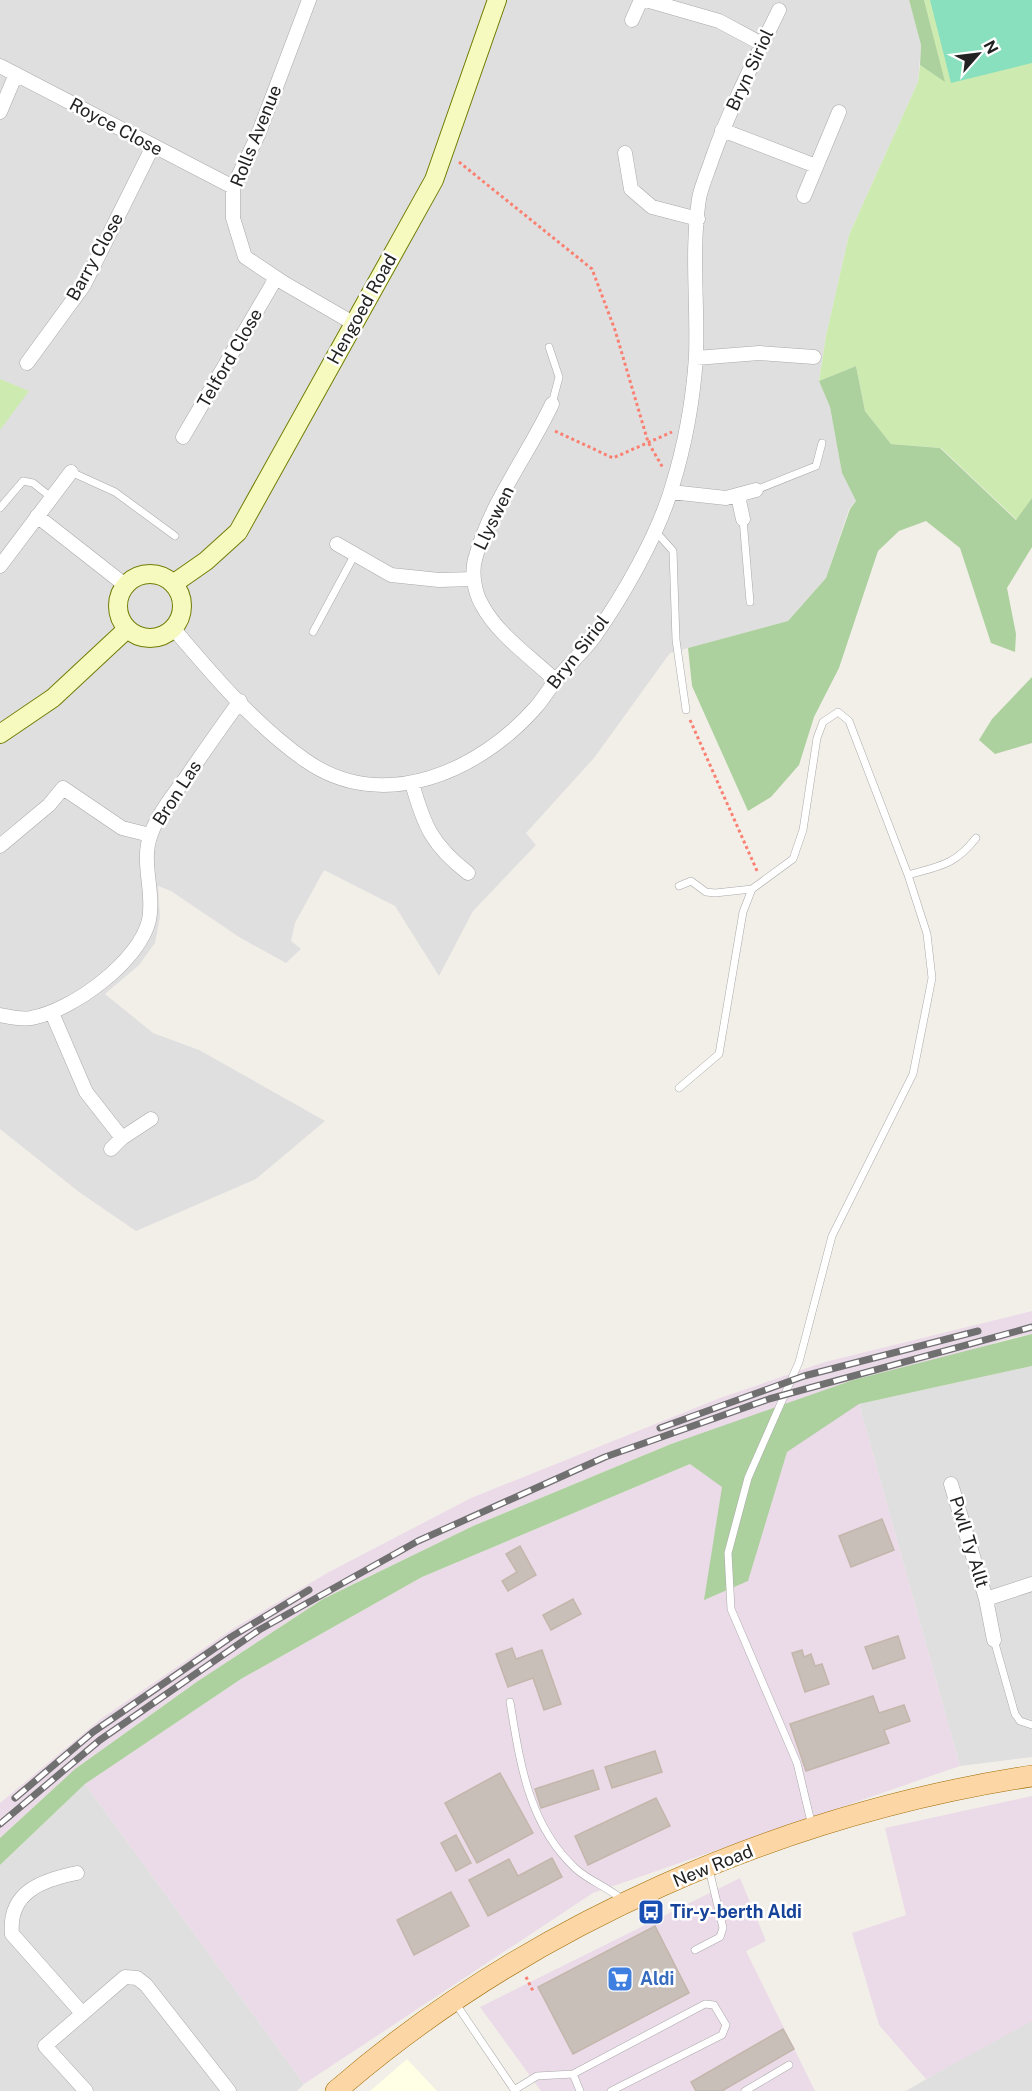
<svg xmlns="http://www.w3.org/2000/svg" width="1032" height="2091" font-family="'Public Sans',sans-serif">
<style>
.residential{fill:#e0dfdf}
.industrial{fill:#ebdbe8}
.education{fill:#ffffe5}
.grass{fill:#cdebb0}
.forest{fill:#add19e}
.pitch{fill:#88e0be}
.building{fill:#c7bfb8;stroke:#c4b6ab;stroke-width:1.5}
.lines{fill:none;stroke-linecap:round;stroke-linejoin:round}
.lane-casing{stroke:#a9a9a9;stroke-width:8}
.street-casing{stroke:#a9a9a9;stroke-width:15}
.secondary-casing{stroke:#707d05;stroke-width:20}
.primary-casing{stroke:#a06b00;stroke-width:22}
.path{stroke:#fa8072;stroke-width:3;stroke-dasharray:3 3;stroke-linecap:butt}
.lane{stroke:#fff;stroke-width:7}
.street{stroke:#fff;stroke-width:14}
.secondary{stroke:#f7fabf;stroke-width:18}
.primary{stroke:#fcd6a4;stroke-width:21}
.rail-casing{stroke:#707070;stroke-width:7}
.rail{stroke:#fff;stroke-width:4.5;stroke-dasharray:14;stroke-linecap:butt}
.labels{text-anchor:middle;stroke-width:5;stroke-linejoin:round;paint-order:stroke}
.street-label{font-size:18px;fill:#222;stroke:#fff}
.transit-label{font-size:18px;font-weight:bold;fill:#164399;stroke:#fff;text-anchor:start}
.shop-label{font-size:18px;font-weight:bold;fill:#366cbe;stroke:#fff;text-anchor:start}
</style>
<rect width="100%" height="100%" fill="#f2efe9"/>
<!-- residential -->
<path class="residential" d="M 0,0 L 909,0 L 921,45 L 918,82 L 849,235 L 826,336 L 819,381 L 830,407 L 842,473 L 856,501 L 849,509 L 826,578 L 788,621 L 670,653 L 594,758 L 526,833 L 536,845 L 473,911 L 439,976 L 395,906 L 324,870 L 295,923 L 291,941 L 301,949 L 286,963 L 239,937 L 171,891 L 158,886 L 160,917 L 155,943 L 139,965 L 105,994 L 153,1033 L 199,1050 L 325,1121 L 256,1179 L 136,1231 L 79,1192 L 0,1129 Z
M 1032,1366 L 1032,1757 L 960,1766 L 859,1404 Z
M 85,1784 L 304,2084 L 297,2091 L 0,2091 L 0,1865 Z
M 1032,2019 L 1032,2091 L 906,2091 L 998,2037 Z"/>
<!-- industrial -->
<path class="industrial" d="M 1032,1311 L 1032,1334 L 1011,1338 L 671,1444 L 473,1526 L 323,1599 L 198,1681 L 75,1769 L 0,1838 L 0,1803 L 102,1718 L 234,1628 L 329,1572 L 471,1498 L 720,1398 L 825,1362 Z
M 859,1404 L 960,1766 L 593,1893 L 304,2084 L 85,1784 L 241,1679 L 422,1577 L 690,1464 Z
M 1032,1796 L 1032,2021 L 926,2079 L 879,2025 L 852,1933 L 906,1915 L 885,1828 Z
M 740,1878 L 766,1941 L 746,1951 L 815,2091 L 541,2091 L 480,2007 Z"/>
<!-- education -->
<path class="education" d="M 407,2059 L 437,2091 L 370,2091 Z"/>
<!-- grass -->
<path class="grass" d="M 924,0 L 1032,0 L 1032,498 L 1017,520 L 941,448 L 891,444 L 865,411 L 856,366 L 819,381 L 826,336 L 849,235 L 918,82 L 920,65 L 944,81 Z
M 0,379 L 29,391 L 0,430 Z"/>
<!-- forest -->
<path class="forest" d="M 909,0 L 924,0 L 945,82 L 920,65 L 921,45 Z
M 856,366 L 865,411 L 891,444 L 940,448 L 1016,520 L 1032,498 L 1032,547 L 1007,588 L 1016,634 L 1015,652 L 991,643 L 960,548 L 926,521 L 899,531 L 878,551 L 839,668 L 814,717 L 799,765 L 771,797 L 748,811 L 692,686 L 688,648 L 788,621 L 826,578 L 850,509 L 856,501 L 842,473 L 830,407 L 819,381 Z
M 1032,677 L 1032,743 L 995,754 L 979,740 L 992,719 Z
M 1032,1334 L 1032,1366 L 859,1404 L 787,1452 L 748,1581 L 704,1600 L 722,1487 L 690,1464 L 422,1577 L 241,1679 L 85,1784 L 0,1865 L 0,1838 L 75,1769 L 198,1681 L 323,1599 L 473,1526 L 671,1444 L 853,1380 Z"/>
<!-- pitch -->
<path class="pitch" d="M 930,0 L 1032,0 L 1032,63 L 951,83 Z"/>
<!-- building -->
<path class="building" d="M 882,1519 L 894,1550 L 851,1567 L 839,1536 Z
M 520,1546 L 536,1575 L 508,1591 L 502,1581 L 517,1572 L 506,1554 Z
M 573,1599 L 581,1614 L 551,1630 L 543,1615 Z
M 898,1636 L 905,1658 L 873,1669 L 865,1647 Z
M 512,1648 L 516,1659 L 542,1650 L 561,1704 L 544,1710 L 533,1678 L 508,1687 L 496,1654 Z
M 802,1650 L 804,1657 L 811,1654 L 815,1666 L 822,1664 L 829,1684 L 805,1692 L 792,1653 Z
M 873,1696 L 879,1713 L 904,1705 L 910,1721 L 884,1730 L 889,1743 L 806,1771 L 790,1724 Z
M 655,1751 L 662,1772 L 612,1788 L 605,1767 Z
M 593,1770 L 599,1789 L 541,1808 L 535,1789 Z
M 500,1773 L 533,1833 L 477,1863 L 445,1803 Z
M 656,1798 L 670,1826 L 588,1865 L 575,1836 Z
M 456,1835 L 471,1863 L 456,1871 L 441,1843 Z
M 552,1858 L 562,1877 L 488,1916 L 469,1880 L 509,1859 L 518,1876 Z
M 451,1892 L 469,1926 L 414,1955 L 397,1920 Z
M 655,1926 L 689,1993 L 573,2054 L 538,1987 Z
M 783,2029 L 794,2049 L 722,2091 L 696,2091 L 691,2082 Z"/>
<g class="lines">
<!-- lane casing -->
<g class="lane-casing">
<path id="lane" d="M 549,347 L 559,377 L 552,404
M 71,472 L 115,492 L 175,536
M 756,490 L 816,466 L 822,443
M 0,508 L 23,481 L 33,483 L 52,498
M 743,519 L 750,602
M 656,532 L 673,551 L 676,640 L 686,710
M 313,632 L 355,554
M 908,875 C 940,866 955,865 976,838
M 679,886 L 691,881 L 706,892 L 715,893 L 752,889
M 679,1088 L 719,1054 L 743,912 L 752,889 L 793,859 L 803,830 L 817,738 L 823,722 L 838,712 L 849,721 L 908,875 L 927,934 L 932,978 L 913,1074 L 832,1236 L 799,1362 L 748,1478 L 728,1553 L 731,1609 L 797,1763 L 812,1826
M 994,1640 L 1015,1714 L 1020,1721 L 1032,1725
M 510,1702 C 520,1762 528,1824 575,1868 C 590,1882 609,1887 625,1902
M 695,1950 L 720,1937 L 723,1928 L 709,1869
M 456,2004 L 515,2091
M 573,2074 L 580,2091
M 514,2090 L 537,2076 L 573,2074 L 705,2004 L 714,2005 L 726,2025 L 722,2035 L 611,2091
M 745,2091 L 789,2065"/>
</g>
<!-- street casing -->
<g class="street-casing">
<path id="street" d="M 309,0 L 258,135 L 233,187 L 233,218 L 245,257 L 284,283 L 353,323
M 646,0 L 719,21 L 762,44
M 632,20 L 641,0
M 0,66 L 233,187
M 0,112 L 16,74
M 722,130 L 816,166
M 625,153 L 631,189 L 652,207 L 698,219
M 804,196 L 839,112
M 696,358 L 759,353 L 814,357
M 27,363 L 84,285 L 153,146
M 552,404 C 528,455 491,502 476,556 C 471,570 474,592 482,605 C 498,635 531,657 555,680
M 183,437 L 276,278
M 671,492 L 726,498 L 756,490
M 738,496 L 743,519
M 37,516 L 125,585
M 337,544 L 391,575 L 439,580 L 474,579
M 0,566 L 71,472
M 173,628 C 211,673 256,726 305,760 C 383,815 480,771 536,707 C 544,698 550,687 558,678 C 569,664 583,652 594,637 C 623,596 658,535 672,487 C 685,445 693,401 696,357 C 698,305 691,251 699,199 C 701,186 708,172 712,159 C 730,108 755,59 779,10
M 412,783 C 424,826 432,845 468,873
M 0,846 L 49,805 L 63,788 L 122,828 L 150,835
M 52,1013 L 86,1092 L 122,1138
M 0,1015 C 10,1017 21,1020 31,1018 C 72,1011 140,961 149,920 C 155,892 140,861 151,834 C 158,814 172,797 185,779 C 203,753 221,727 240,701
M 111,1149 L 122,1138 L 151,1119
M 951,1484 L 986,1599 L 994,1640
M 986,1599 L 1032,1584
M 77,1873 C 42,1880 8,1892 12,1934 L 82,2013
M 86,2091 L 45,2046 L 125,1977 L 137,1978 L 146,1985 L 229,2091"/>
</g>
<!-- secondary casing -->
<g class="secondary-casing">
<path id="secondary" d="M118 606a32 32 0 1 1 64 0a32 32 0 1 1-64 0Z
M 173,584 L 206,561 L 238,532 L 434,180 L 497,0
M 0,734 L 53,698 L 127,629"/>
</g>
<!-- primary casing -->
<g class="primary-casing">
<path id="primary" d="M 336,2091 C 527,1925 783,1814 1032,1776"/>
</g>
<!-- path -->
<path class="path" d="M 459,162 L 592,269 L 615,330 L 648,442 L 663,468
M 555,431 L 613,458 L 672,432
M 690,720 L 758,873
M 526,1977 L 533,1991"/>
<!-- lane -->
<use href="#lane" class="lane"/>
<!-- street -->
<use href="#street" class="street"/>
<!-- secondary -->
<use href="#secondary" class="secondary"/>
<!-- primary -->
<use href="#primary" class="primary"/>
<!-- rail casing -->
<g class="rail-casing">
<path id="rail" d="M 660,1428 L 804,1376 L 978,1331
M 15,1798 L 93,1732 L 231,1637 L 309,1590
M 0,1824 L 100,1740 L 259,1630 L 418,1541 L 605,1457 L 769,1399 L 1032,1327"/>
</g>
<!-- rail -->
<use href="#rail" class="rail"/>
</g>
<!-- icons -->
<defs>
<g id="bus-square" transform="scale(1.35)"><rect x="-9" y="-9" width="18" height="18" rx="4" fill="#1a4fb4" stroke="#fff"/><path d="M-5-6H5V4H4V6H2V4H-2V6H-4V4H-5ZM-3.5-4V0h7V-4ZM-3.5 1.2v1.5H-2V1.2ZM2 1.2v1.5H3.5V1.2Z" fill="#fff"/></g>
<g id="supermarket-square" transform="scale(1.35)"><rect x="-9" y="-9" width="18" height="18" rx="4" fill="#3f7fe0" stroke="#fff"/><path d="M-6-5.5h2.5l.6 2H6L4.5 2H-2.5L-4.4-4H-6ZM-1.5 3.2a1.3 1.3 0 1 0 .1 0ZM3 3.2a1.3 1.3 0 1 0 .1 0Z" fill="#fff"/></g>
</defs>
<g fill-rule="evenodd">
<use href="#bus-square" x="651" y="1912"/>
<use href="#supermarket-square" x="620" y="1979"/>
</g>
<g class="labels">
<!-- street labels -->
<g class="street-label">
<text transform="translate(750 70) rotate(-65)" y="6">Bryn Siriol</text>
<text transform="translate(116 127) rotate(28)" y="6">Royce Close</text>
<text transform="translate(256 136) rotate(-68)" y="6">Rolls Avenue</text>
<text transform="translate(95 257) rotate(-61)" y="6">Barry Close</text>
<text transform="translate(362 309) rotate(-61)" y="6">Hengoed Road</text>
<text transform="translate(230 358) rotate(-60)" y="6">Telford Close</text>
<text transform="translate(494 518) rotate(-64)" y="6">Llyswen</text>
<text transform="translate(578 652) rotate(-52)" y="6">Bryn Siriol</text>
<text transform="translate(177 793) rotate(-57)" y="6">Bron Las</text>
<text transform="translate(969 1542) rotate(73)" y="6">Pwll Ty Allt</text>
<text transform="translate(713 1866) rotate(-22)" y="6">New Road</text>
</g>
<!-- transit labels -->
<g class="transit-label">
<text x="670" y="1918">Tir-y-berth Aldi</text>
</g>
<!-- shop labels -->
<g class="shop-label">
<text x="640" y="1985">Aldi</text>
</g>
</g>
<!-- north arrow -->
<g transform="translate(978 54) rotate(62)" stroke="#ffffff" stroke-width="4.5" paint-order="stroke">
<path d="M0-4.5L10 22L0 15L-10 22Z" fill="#222222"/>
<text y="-9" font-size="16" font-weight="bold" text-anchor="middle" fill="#222222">N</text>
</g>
</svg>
